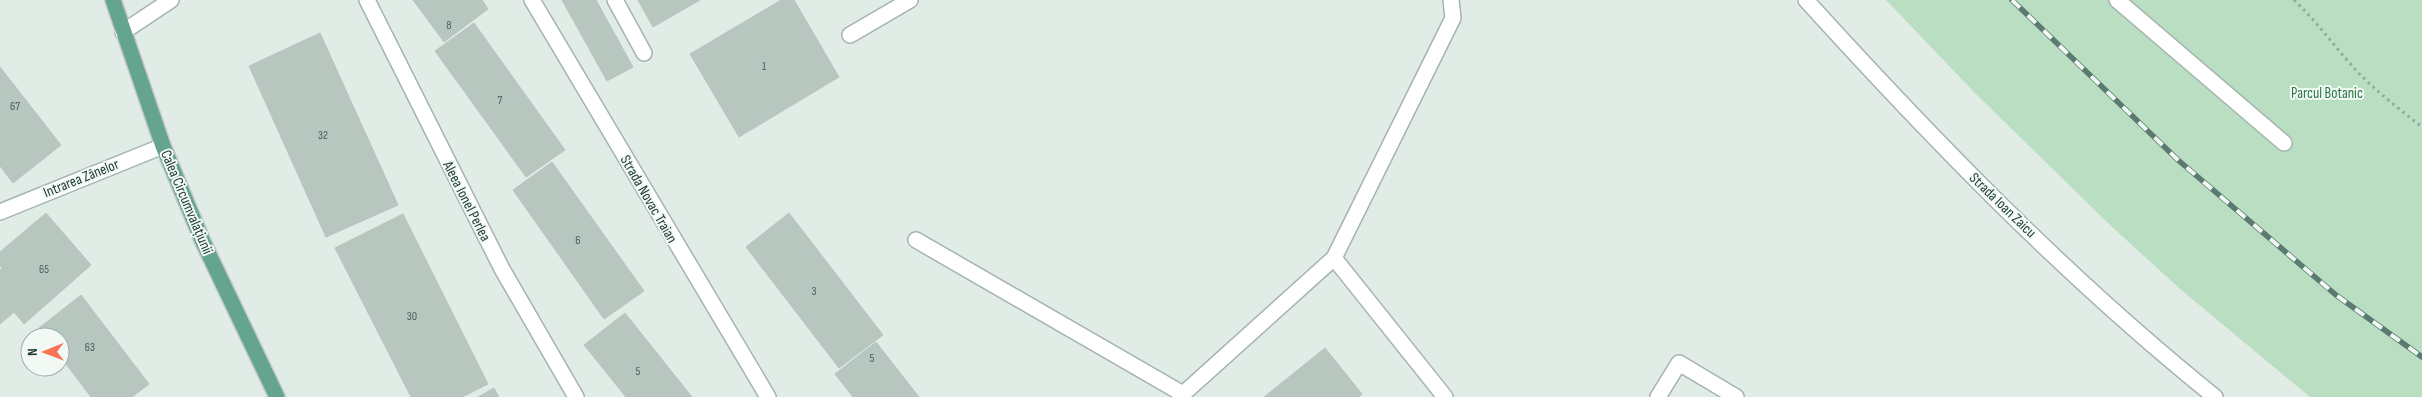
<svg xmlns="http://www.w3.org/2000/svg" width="2422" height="397" font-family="'Sofia Sans Condensed',sans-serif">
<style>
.green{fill:#b9dec2}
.building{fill:#b7c7c0;stroke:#b4c6be}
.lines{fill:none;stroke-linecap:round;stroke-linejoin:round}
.lane-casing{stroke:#a4b4ae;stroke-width:18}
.street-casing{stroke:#a4b4ae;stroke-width:18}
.primary-casing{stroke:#c1c9c6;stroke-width:18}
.path{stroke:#81b19f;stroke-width:3;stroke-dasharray:2.5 4;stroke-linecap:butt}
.lane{stroke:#fff;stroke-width:15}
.street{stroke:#fff;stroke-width:15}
.primary{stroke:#64a490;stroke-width:15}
.rail-casing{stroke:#5b7a70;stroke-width:5.5}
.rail{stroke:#f2f9f5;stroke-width:4;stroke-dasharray:11;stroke-linecap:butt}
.labels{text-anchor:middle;stroke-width:4;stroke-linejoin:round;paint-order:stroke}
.number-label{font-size:12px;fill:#466058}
.park-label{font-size:15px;fill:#297743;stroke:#f2f9f5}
.street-label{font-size:15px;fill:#213e35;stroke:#f2f9f5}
</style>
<rect width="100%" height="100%" fill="#e1ece7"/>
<!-- green -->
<path class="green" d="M 1886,0 L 2422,0 L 2422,397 L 2310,397 L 2179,288 L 2110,225 L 1975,93 Z"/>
<!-- building -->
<path class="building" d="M 413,0 L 482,0 L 488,9 L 444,42 Z
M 562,0 L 596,0 L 633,67 L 607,81 Z
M 638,0 L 700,0 L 653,27 Z
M 781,0 L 794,0 L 839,77 L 739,137 L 690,54 Z
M 474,23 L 565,150 L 526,177 L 435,51 Z
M 320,33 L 398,205 L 326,237 L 249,66 Z
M 0,67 L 61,145 L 13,183 L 0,166 Z
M 552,162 L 644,291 L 604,319 L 513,190 Z
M 46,213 L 91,265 L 24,324 L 14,312 L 0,324 L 0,270 L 2,268 L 0,265 L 0,252 Z
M 789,213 L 883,335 L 839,368 L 746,247 Z
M 403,214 L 488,384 L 462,397 L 411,397 L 335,248 Z
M 81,295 L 149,384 L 132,397 L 91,397 L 60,356 L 60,337 L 45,337 L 39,328 Z
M 625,313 L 692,397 L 626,397 L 584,345 Z
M 876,342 L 919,397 L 853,397 L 835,374 Z
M 1325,348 L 1362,394 L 1359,397 L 1264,397 Z
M 494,388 L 499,397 L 478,397 Z"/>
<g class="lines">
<!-- lane casing -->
<g class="lane-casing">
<path id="lane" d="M 532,0 L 768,397
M 615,0 L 644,53
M 2117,0 L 2284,143
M 850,35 L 910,0
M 0,212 L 163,146
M 916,240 L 1183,394 L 1334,258 L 1453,18 L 1451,0
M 1334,258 L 1445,397
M 1658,397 L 1679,363 L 1736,397"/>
</g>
<!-- street casing -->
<g class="street-casing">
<path id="street" d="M 367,0 L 502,269 L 576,397
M 1806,0 C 1933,140 2067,278 2215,397
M 123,32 L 171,0"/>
</g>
<!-- primary casing -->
<g class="primary-casing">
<path id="primary" d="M 113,0 L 163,146 L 203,242 L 277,397"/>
</g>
<!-- path -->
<path class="path" d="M 2294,0 C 2316,21 2333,44 2353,67 C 2373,89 2398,108 2422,127"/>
<!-- lane -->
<use href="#lane" class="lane"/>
<!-- street -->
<use href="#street" class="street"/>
<!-- primary -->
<use href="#primary" class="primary"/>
<!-- rail casing -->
<g class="rail-casing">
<path id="rail" d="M 2012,0 L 2178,160 L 2336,295 L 2422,357"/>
</g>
<!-- rail -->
<use href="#rail" class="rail"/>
</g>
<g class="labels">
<!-- number labels -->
<g class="number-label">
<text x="449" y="29">8</text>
<text x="764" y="70">1</text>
<text x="500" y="104">7</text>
<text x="15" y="110">67</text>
<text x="323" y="139">32</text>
<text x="578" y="244">6</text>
<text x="44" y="273">65</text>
<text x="814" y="295">3</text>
<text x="412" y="320">30</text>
<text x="90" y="351">63</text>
<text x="872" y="362">5</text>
<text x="638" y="375">5</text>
</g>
<!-- park labels -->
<g class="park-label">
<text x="2327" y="98">Parcul Botanic</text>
</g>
<!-- street labels -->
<g class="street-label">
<text transform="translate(81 178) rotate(-22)" y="5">Intrarea Zânelor</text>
<text transform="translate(649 199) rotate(60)" y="5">Strada Novac Traian</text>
<text transform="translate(467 201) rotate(63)" y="5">Aleea Ionel Perlea</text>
<text transform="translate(187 202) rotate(67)" y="5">Calea Circumvalațiunii</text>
<text transform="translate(2003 205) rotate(44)" y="5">Strada Ioan Zaicu</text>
</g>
</g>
<!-- north arrow -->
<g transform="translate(45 352) rotate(269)"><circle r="24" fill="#f2f9f5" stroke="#9eaea8"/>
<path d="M0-4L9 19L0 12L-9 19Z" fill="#f77455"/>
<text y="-8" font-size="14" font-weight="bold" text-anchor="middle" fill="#213e35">N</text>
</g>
</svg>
